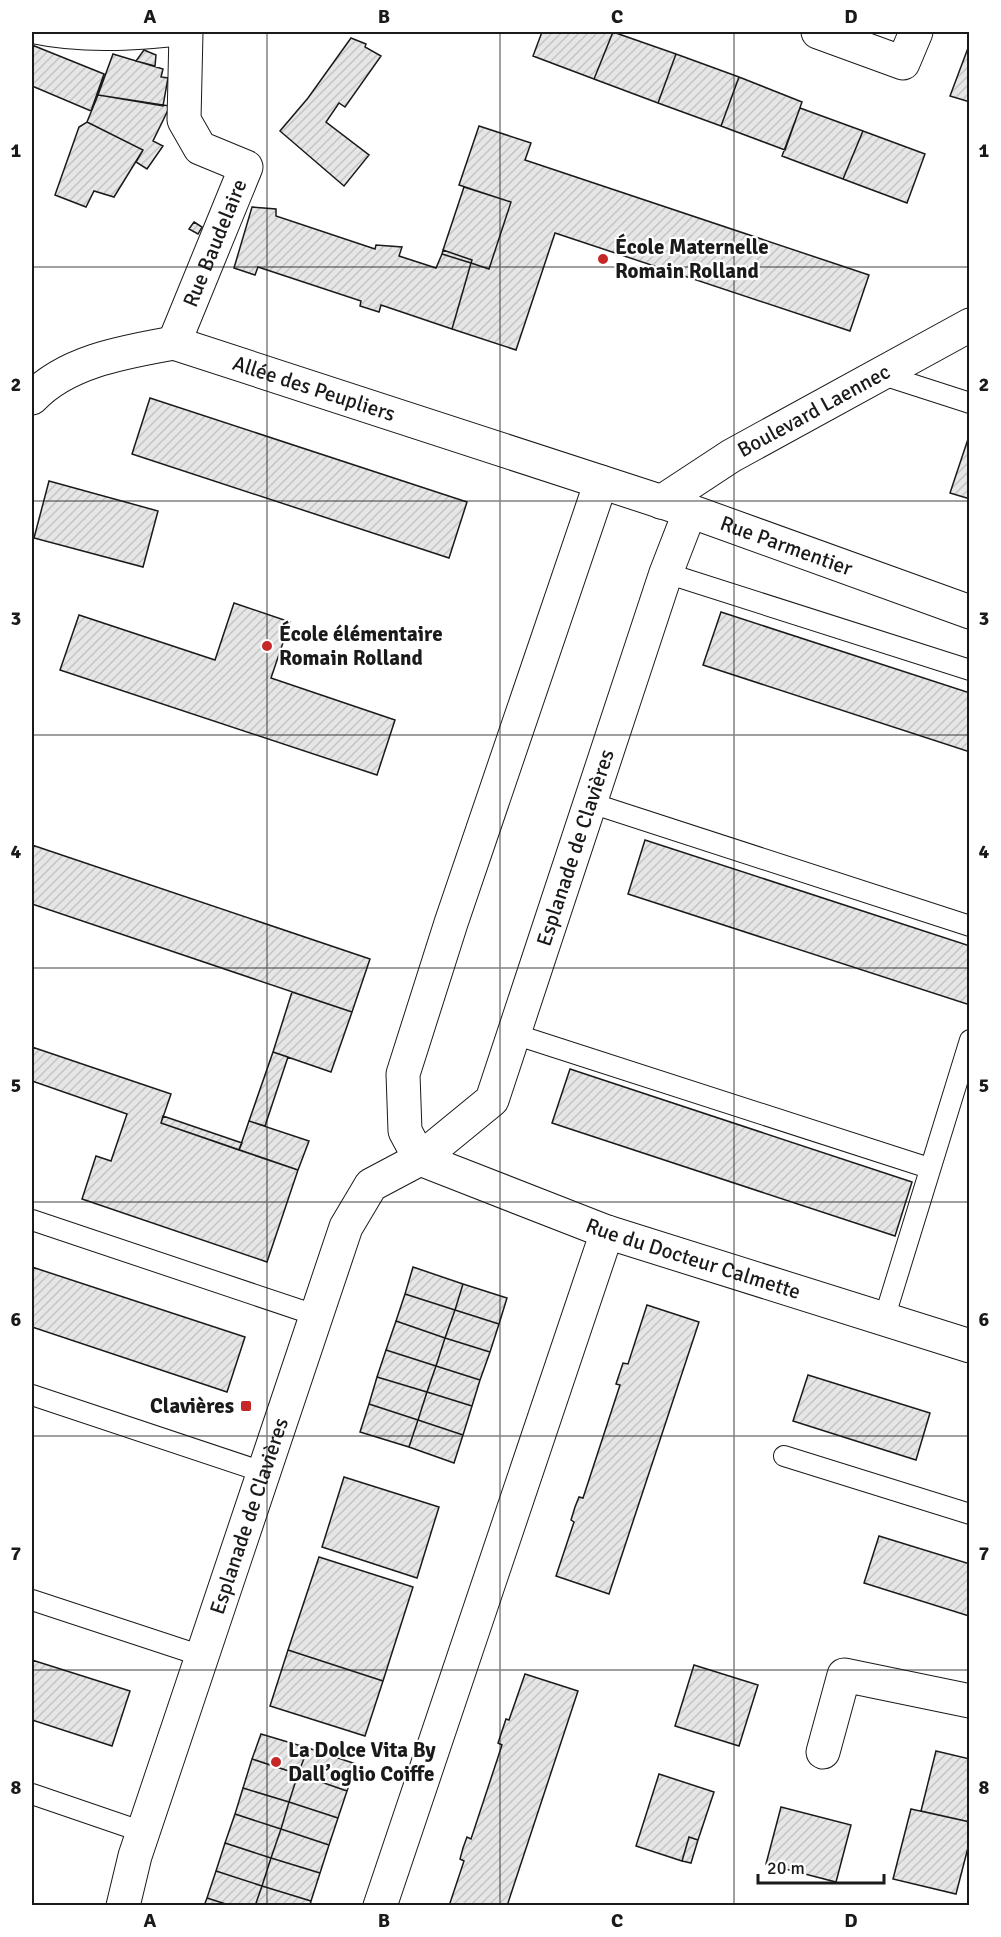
<svg xmlns="http://www.w3.org/2000/svg" width="1001" height="1937" font-family="Signika,sans-serif">
<style>
.building{fill:url(#building-hatch);stroke:#1a1a1a;stroke-width:1.5}
.lines{fill:none;stroke-linecap:round;stroke-linejoin:round}
.service-casing{stroke:#1a1a1a;stroke-width:22}
.minor-casing{stroke:#1a1a1a;stroke-width:35}
.service{stroke:#fff;stroke-width:20}
.minor{stroke:#fff;stroke-width:33}
.grid{fill:none;stroke:#1a1a1a;stroke-width:1.5;stroke-opacity:0.55}
.poi-dot{fill:#c62828;stroke:#fff;stroke-width:2}
.labels{text-anchor:middle;stroke-width:4.5;stroke-linejoin:round;paint-order:stroke}
.street-label{font-size:21px;fill:#1a1a1a;stroke:#fff}
.poi-label{font-size:21px;font-weight:bold;fill:#1a1a1a;stroke:#fff;text-anchor:start}
.neatline{fill:none;stroke:#1a1a1a;stroke-width:2}
.grid-label{font-size:20px;text-anchor:middle;font-weight:bold;fill:#1a1a1a}
</style>
<defs>
<pattern id="building-hatch" width="6" height="6" patternUnits="userSpaceOnUse" patternTransform="scale(1.5)"><rect width="6" height="6" fill="#e6e6e6"/><path d="M-1 1l2-2M0 6l6-6M5 7l2-2" fill="none" stroke="#c5c5c5"/></pattern>
</defs>
<rect width="100%" height="100%" fill="#fff"/>
<!-- building -->
<path class="building" d="M 542,32 L 613,32 L 594,79 L 533,56 Z
M 613,32 L 676,54 L 658,103 L 594,79 Z
M 351,38 L 366,44 L 365,47 L 381,56 L 345,107 L 339,103 L 326,122 L 369,155 L 344,186 L 280,131 L 308,98 Z
M 32,45 L 104,74 L 91,111 L 32,86 Z
M 968,48 L 970,49 L 970,102 L 950,96 Z
M 144,50 L 156,55 L 155,66 L 136,61 Z
M 113,54 L 163,69 L 161,77 L 168,78 L 163,106 L 98,95 Z
M 676,54 L 739,77 L 721,126 L 658,103 Z
M 739,77 L 802,102 L 785,150 L 721,126 Z
M 98,95 L 170,106 L 153,141 L 163,146 L 147,169 L 136,162 L 143,150 L 87,122 Z
M 800,108 L 863,131 L 843,179 L 782,156 Z
M 87,122 L 143,150 L 114,197 L 94,191 L 86,207 L 55,195 L 79,127 Z
M 479,126 L 531,143 L 525,160 L 869,275 L 850,331 L 555,233 L 516,350 L 452,329 L 471,263 L 489,269 L 511,202 L 459,185 Z
M 863,131 L 925,154 L 907,203 L 843,179 Z
M 464,187 L 511,202 L 489,269 L 471,263 L 472,260 L 443,250 Z
M 252,207 L 276,209 L 276,216 L 375,249 L 376,245 L 402,247 L 399,256 L 436,268 L 442,254 L 471,263 L 452,329 L 381,305 L 379,312 L 360,306 L 361,301 L 258,267 L 255,275 L 234,268 Z
M 194,222 L 202,227 L 198,234 L 189,229 Z
M 443,250 L 472,260 L 471,263 L 442,254 Z
M 150,398 L 467,502 L 449,558 L 132,454 Z
M 968,439 L 970,440 L 970,499 L 950,493 Z
M 49,481 L 158,511 L 143,567 L 34,538 Z
M 234,603 L 290,622 L 271,678 L 395,720 L 377,775 L 60,670 L 79,615 L 215,660 Z
M 721,612 L 970,693 L 970,752 L 703,665 Z
M 645,840 L 970,946 L 970,1005 L 628,894 Z
M 32,845 L 370,959 L 352,1012 L 32,904 Z
M 292,992 L 352,1012 L 331,1072 L 273,1052 Z
M 32,1047 L 171,1094 L 161,1123 L 298,1170 L 267,1262 L 82,1199 L 96,1156 L 111,1161 L 127,1114 L 32,1081 Z
M 273,1052 L 288,1057 L 265,1126 L 249,1121 Z
M 570,1069 L 912,1182 L 895,1236 L 552,1123 Z
M 163,1116 L 242,1143 L 239,1150 L 161,1123 Z
M 249,1121 L 309,1141 L 298,1170 L 239,1150 Z
M 32,1267 L 245,1337 L 227,1392 L 32,1327 Z
M 413,1267 L 463,1284 L 455,1310 L 405,1294 Z
M 463,1284 L 507,1298 L 499,1324 L 455,1310 Z
M 405,1294 L 455,1310 L 445,1338 L 396,1321 Z
M 647,1305 L 699,1322 L 609,1594 L 556,1576 L 574,1522 L 571,1520 L 575,1507 L 579,1497 L 583,1498 L 620,1385 L 616,1384 L 623,1363 L 628,1364 Z
M 455,1310 L 499,1324 L 490,1352 L 445,1338 Z
M 396,1321 L 445,1338 L 436,1366 L 386,1350 Z
M 445,1338 L 490,1352 L 480,1380 L 436,1366 Z
M 386,1350 L 436,1366 L 427,1392 L 377,1377 Z
M 436,1366 L 480,1380 L 472,1406 L 427,1392 Z
M 808,1375 L 930,1413 L 916,1460 L 793,1421 Z
M 377,1377 L 427,1392 L 418,1420 L 369,1404 Z
M 427,1392 L 472,1406 L 463,1435 L 418,1420 Z
M 369,1404 L 418,1420 L 409,1447 L 360,1432 Z
M 418,1420 L 463,1435 L 454,1463 L 409,1447 Z
M 344,1477 L 439,1507 L 417,1578 L 322,1547 Z
M 879,1536 L 970,1564 L 969,1616 L 864,1583 Z
M 319,1557 L 413,1587 L 383,1681 L 288,1650 Z
M 288,1650 L 383,1681 L 365,1736 L 270,1706 Z
M 32,1660 L 130,1691 L 112,1746 L 32,1720 Z
M 694,1665 L 758,1685 L 739,1746 L 675,1726 Z
M 525,1674 L 578,1691 L 507,1906 L 449,1906 L 464,1861 L 460,1859 L 463,1848 L 467,1837 L 471,1839 L 502,1745 L 498,1743 L 506,1719 L 509,1720 Z
M 261,1734 L 308,1748 L 298,1774 L 252,1759 Z
M 308,1748 L 356,1764 L 347,1791 L 298,1774 Z
M 936,1751 L 970,1759 L 970,1822 L 921,1811 Z
M 252,1759 L 298,1774 L 289,1802 L 243,1788 Z
M 298,1774 L 347,1791 L 338,1818 L 289,1802 Z
M 659,1774 L 714,1792 L 698,1840 L 689,1837 L 682,1861 L 636,1846 Z
M 243,1788 L 289,1802 L 281,1829 L 235,1814 Z
M 289,1802 L 338,1818 L 329,1845 L 281,1829 Z
M 781,1807 L 851,1825 L 836,1882 L 766,1864 Z
M 911,1809 L 970,1822 L 970,1840 L 956,1894 L 893,1879 Z
M 235,1814 L 281,1829 L 271,1858 L 225,1843 Z
M 281,1829 L 329,1845 L 320,1873 L 271,1858 Z
M 689,1837 L 698,1840 L 691,1863 L 682,1861 Z
M 225,1843 L 271,1858 L 262,1886 L 216,1871 Z
M 271,1858 L 320,1873 L 311,1901 L 262,1886 Z
M 216,1871 L 262,1886 L 255,1906 L 232,1906 L 207,1898 Z
M 262,1886 L 311,1901 L 310,1906 L 255,1906 Z
M 207,1898 L 232,1906 L 204,1906 Z"/>
<g class="lines">
<!-- service casing -->
<g class="service-casing">
<path id="service" d="M 32,33 C 84,44 134,40 187,35
M 880,374 L 970,403
M 666,573 L 970,670
M 591,803 L 970,926
M 514,1034 L 929,1168
M 32,1220 L 315,1315
M 884,1319 L 970,1040
M 32,1395 L 263,1472
M 784,1456 L 970,1514
M 32,1600 L 202,1656
M 32,1794 L 143,1832"/>
</g>
<!-- minor casing -->
<g class="minor-casing">
<g id="minor">
<path d="M 818,32 L 903,63 L 916,32"/>
<path id="s1" d="M 174,343 L 246,167 L 200,148 L 184,120 L 186,32"/>
<path id="s2" d="M 32,398 C 67,361 125,352 174,343 L 690,511 L 970,612"/>
<path id="s3" d="M 661,502 L 731,456 L 970,325"/>
<path d="M 420,1159 L 405,1131 L 403,1074 L 451,923 L 601,482"/>
<path id="s4" d="M 420,1159 L 607,1232 L 970,1346"/>
<path d="M 823,1752 L 844,1675 L 970,1701"/>
<path id="s5" d="M 123,1906 L 135,1856 L 346,1227 L 371,1185 L 420,1159 L 492,1100 L 666,573 L 690,511"/>
<path d="M 380,1906 L 607,1232"/>
</g>
</g>
<!-- service -->
<use href="#service" class="service"/>
<!-- minor -->
<use href="#minor" class="minor"/>
</g>
<!-- grid -->
<path class="grid" d="M 267,32 L 267,1906M 500,32 L 500,1906M 734,32 L 734,1906M 32,267 L 970,267M 32,501 L 970,501M 32,735 L 970,735M 32,968 L 970,968M 32,1202 L 970,1202M 32,1436 L 970,1436M 32,1670 L 970,1670"/>
<!-- markers -->
<g class="poi-dot">
<circle cx="603" cy="259" r="6"/>
<circle cx="267" cy="646" r="6"/>
<rect x="240" y="1400" width="12" height="12" rx="3"/>
<circle cx="276" cy="1762" r="6"/>
</g>
<g class="labels">
<!-- street labels -->
<g class="street-label">
<text dy="7" stroke="none"><textPath href="#s1" startOffset="108">Rue Baudelaire</textPath></text>
<text dy="7" stroke="none"><textPath href="#s2" startOffset="302">Allée des Peupliers</textPath></text>
<text dy="7" stroke="none"><textPath href="#s3" startOffset="178">Boulevard Laennec</textPath></text>
<text dy="7" stroke="none"><textPath href="#s2" startOffset="800">Rue Parmentier</textPath></text>
<text dy="7" stroke="none"><textPath href="#s5" startOffset="1178">Esplanade de Clavières</textPath></text>
<text dy="7" stroke="none"><textPath href="#s4" startOffset="291">Rue du Docteur Calmette</textPath></text>
<text dy="7" stroke="none"><textPath href="#s5" startOffset="410">Esplanade de Clavières</textPath></text>
</g>
<!-- poi labels -->
<g class="poi-label">
<text x="615" y="254">École Maternelle<tspan x="615" dy="24">Romain Rolland</tspan></text>
<text x="279" y="641">École élémentaire<tspan x="279" dy="24">Romain Rolland</tspan></text>
<text x="234" y="1413" text-anchor="end">Clavières</text>
<text x="288" y="1757">La Dolce Vita By<tspan x="288" dy="24">Dall’oglio Coiffe</tspan></text>
</g>
</g>
<!-- border -->
<rect width="1001" height="1937" fill="none" stroke="#ffffff" stroke-width="66"/>
<!-- scale -->
<path d="M758 1874v9h126v-9" fill="none" stroke="#1a1a1a" stroke-width="3"/>
<text x="767" y="1874" font-size="18" fill="#1a1a1a" stroke="#ffffff" stroke-width="4.5" paint-order="stroke">20 m</text>
<rect x="33" y="33" width="935" height="1871" class="neatline"/>
<g class="grid-label">
<text x="150" y="23">A</text>
<text x="384" y="23">B</text>
<text x="617" y="23">C</text>
<text x="851" y="23">D</text>
<text x="16" y="157">1</text>
<text x="984" y="157">1</text>
<text x="16" y="391">2</text>
<text x="984" y="391">2</text>
<text x="16" y="625">3</text>
<text x="984" y="625">3</text>
<text x="16" y="858">4</text>
<text x="984" y="858">4</text>
<text x="16" y="1092">5</text>
<text x="984" y="1092">5</text>
<text x="16" y="1326">6</text>
<text x="984" y="1326">6</text>
<text x="16" y="1560">7</text>
<text x="984" y="1560">7</text>
<text x="16" y="1794">8</text>
<text x="984" y="1794">8</text>
<text x="150" y="1927">A</text>
<text x="384" y="1927">B</text>
<text x="617" y="1927">C</text>
<text x="851" y="1927">D</text>
</g>
</svg>
